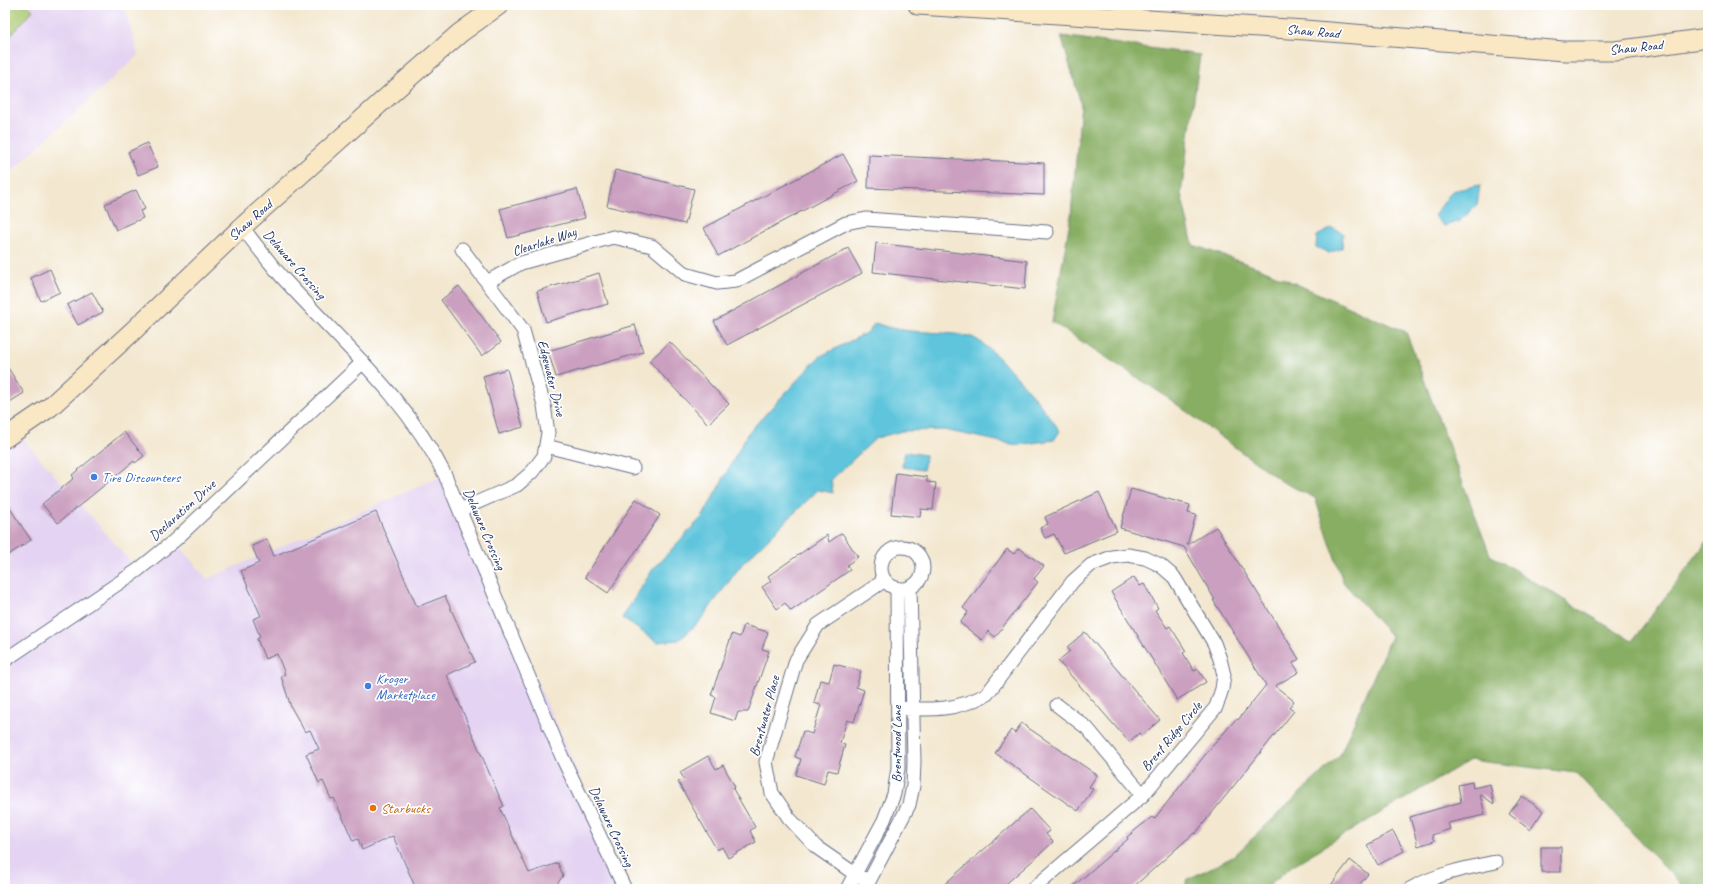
<svg xmlns="http://www.w3.org/2000/svg" width="1713" height="894" font-family="Caveat,sans-serif">
<style>
.built{fill:#e4d3f2}
.green{fill:#abca72;stroke:#637c68}
.forest{fill:#88ae64;stroke:#526e61}
.water{fill:#5fc5dc;stroke:#3d7a9d}
.building{fill:#cb9fbf}
.lines{fill:none;stroke-linecap:round;stroke-linejoin:round}
.street-casing{stroke:#676f86;stroke-width:15}
.secondary-casing{stroke:#676f86;stroke-width:21}
.street{stroke:#fff;stroke-width:13}
.secondary{stroke:#fae7c3;stroke-width:19}
.shop-dot{fill:#3f7fe0;stroke:#fff;stroke-width:1.5}
.food-dot{fill:#e8710a;stroke:#fff;stroke-width:1.5}
.labels{text-anchor:middle;stroke-width:3.5;stroke-linejoin:round;paint-order:stroke}
.street-label{font-size:14px;fill:#1b2f5e;stroke:#fff}
.shop-label{font-size:14px;fill:#366cbe;stroke:#fff;text-anchor:start}
.food-label{font-size:14px;fill:#c56008;stroke:#fff;text-anchor:start}
</style>
<rect width="100%" height="100%" fill="#fff"/>
<filter id="ink" filterUnits="userSpaceOnUse"><feTurbulence type="fractalNoise" baseFrequency=".025" numOctaves="2"/><feDisplacementMap in="SourceGraphic" scale="8" xChannelSelector="R" yChannelSelector="G"/><feConvolveMatrix kernelMatrix="1 2 1 2 8 2 1 2 1" color-interpolation-filters="sRGB"/></filter>
<filter id="wash" filterUnits="userSpaceOnUse"><feTurbulence type="fractalNoise" baseFrequency=".012" numOctaves="4" result="noise"/><feDisplacementMap in="SourceGraphic" scale="16" xChannelSelector="R" yChannelSelector="G"/><feGaussianBlur stdDeviation="0.9" result="paint"/><feColorMatrix in="noise" values="0 0 0 0 0 0 0 0 0 0 0 0 0 0 0 0 0 1.4 0 .05"/><feComposite in="paint" operator="in"/></filter>
<g filter="url(#wash)">
<rect width="100%" height="100%" fill="#f3e7cf"/>
<!-- built -->
<path class="built" d="M 5,5 L 124,5 L 138,55 L 5,177 Z
M 16,431 L 138,570 L 175,540 L 207,579 L 445,475 L 468,530 L 567,748 L 626,889 L 5,889 L 5,438 Z"/>
<!-- green -->
<path class="green" d="M 5,5 L 28,5 L 33,10 L 5,42 Z"/>
<!-- forest -->
<path class="forest" d="M 1061,36 L 1200,55 L 1181,194 L 1193,245 L 1262,269 L 1406,332 L 1490,555 L 1632,641 L 1708,540 L 1708,889 L 1685,889 L 1576,773 L 1470,760 L 1293,865 L 1264,889 L 1184,889 L 1188,879 L 1233,857 L 1340,755 L 1391,636 L 1343,582 L 1315,498 L 1281,481 L 1164,395 L 1052,322 L 1071,215 L 1081,104 Z"/>
<!-- water -->
<path class="water" d="M 1480,185 L 1477,205 L 1460,221 L 1444,226 L 1434,216 L 1452,191 Z
M 1332,228 L 1343,233 L 1342,248 L 1329,253 L 1316,247 L 1317,236 Z
M 875,323 C 904,335 937,330 968,336 C 990,339 1046,411 1060,431 L 1054,440 L 1017,445 L 944,430 L 902,431 L 876,438 L 831,480 L 833,493 L 818,490 L 742,564 L 699,622 L 679,640 L 657,642 L 622,618 L 653,569 L 703,516 L 748,433 L 819,357 L 868,332 Z
M 905,452 L 926,455 L 923,470 L 902,467 Z"/>
<g id="blocks">
<!-- building -->
<path class="building" d="M 147,143 L 158,167 L 138,175 L 128,152 Z
M 843,154 L 858,181 L 718,256 L 704,228 Z
M 869,155 L 1044,163 L 1044,195 L 868,188 Z
M 615,170 L 694,189 L 685,224 L 607,206 Z
M 577,189 L 585,218 L 508,238 L 500,209 Z
M 136,190 L 145,209 L 140,211 L 143,218 L 116,230 L 105,204 Z
M 876,243 L 1027,261 L 1025,289 L 873,272 Z
M 848,248 L 862,273 L 727,345 L 714,321 Z
M 50,269 L 60,292 L 41,301 L 31,278 Z
M 599,273 L 608,304 L 546,322 L 537,291 Z
M 459,286 L 501,342 L 482,356 L 441,300 Z
M 92,292 L 103,312 L 78,325 L 67,305 Z
M 635,325 L 643,352 L 556,377 L 548,351 Z
M 670,342 L 729,404 L 708,424 L 649,361 Z
M 5,363 L 24,393 L 5,405 Z
M 507,369 L 523,427 L 499,434 L 483,376 Z
M 124,432 L 144,456 L 135,463 L 134,461 L 58,523 L 42,504 L 74,478 L 72,475 Z
M 896,473 L 927,477 L 927,482 L 936,483 L 933,510 L 921,509 L 920,517 L 891,514 Z
M 1131,489 L 1190,505 L 1188,513 L 1196,515 L 1187,545 L 1216,527 L 1299,659 L 1293,663 L 1299,672 L 1275,686 L 1294,701 L 1289,708 L 1294,711 L 1195,834 L 1194,833 L 1131,889 L 1070,889 L 1128,839 L 1127,837 L 1138,828 L 1152,817 L 1154,819 L 1209,750 L 1236,719 L 1238,720 L 1266,685 L 1213,600 L 1215,600 L 1184,547 L 1120,528 Z
M 1099,492 L 1117,531 L 1064,553 L 1054,534 L 1045,538 L 1040,528 L 1048,524 L 1045,517 Z
M 636,499 L 660,515 L 608,593 L 585,577 Z
M 5,501 L 31,540 L 5,557 Z
M 376,512 L 417,607 L 445,596 L 475,662 L 447,675 L 497,791 L 504,806 L 500,808 L 529,873 L 558,863 L 563,876 L 553,889 L 416,889 L 393,836 L 362,850 L 358,839 L 353,841 L 334,798 L 331,799 L 323,781 L 319,783 L 306,754 L 319,749 L 310,730 L 305,732 L 291,707 L 281,676 L 285,674 L 277,654 L 265,659 L 257,639 L 260,637 L 253,619 L 261,616 L 241,571 L 259,563 L 252,546 L 267,539 L 274,556 Z
M 842,533 L 858,557 L 847,565 L 850,570 L 791,611 L 785,603 L 777,609 L 762,587 L 771,581 L 768,576 L 827,535 L 829,542 Z
M 1019,548 L 1044,566 L 1034,579 L 1038,582 L 995,637 L 988,631 L 982,640 L 960,623 L 968,612 L 963,608 L 1007,549 L 1014,554 Z
M 1134,577 L 1140,586 L 1144,584 L 1158,608 L 1155,610 L 1167,628 L 1170,626 L 1186,651 L 1183,653 L 1194,671 L 1198,669 L 1206,682 L 1177,700 L 1111,592 Z
M 744,625 L 768,632 L 762,649 L 769,651 L 748,712 L 738,712 L 735,721 L 711,713 L 716,697 L 711,695 L 732,634 L 740,637 Z
M 1085,632 L 1160,720 L 1141,736 L 1139,733 L 1129,742 L 1058,661 L 1070,651 L 1067,647 Z
M 834,664 L 861,671 L 856,687 L 864,690 L 854,722 L 847,720 L 840,743 L 845,745 L 837,772 L 828,770 L 824,784 L 796,775 L 801,759 L 795,757 L 803,731 L 812,734 L 821,705 L 814,703 L 820,680 L 829,682 Z
M 1021,723 L 1097,775 L 1089,787 L 1093,789 L 1078,811 L 995,753 L 1011,730 L 1015,733 Z
M 708,756 L 716,769 L 723,765 L 735,787 L 733,789 L 755,827 L 750,831 L 756,842 L 728,858 L 722,847 L 717,850 L 678,782 L 684,779 L 680,772 Z
M 1472,782 L 1473,788 L 1490,784 L 1494,804 L 1480,794 L 1485,815 L 1448,823 L 1450,829 L 1432,835 L 1434,841 L 1418,846 L 1410,817 L 1461,802 L 1458,785 Z
M 1522,796 L 1543,811 L 1530,830 L 1509,814 Z
M 1030,809 L 1050,831 L 1046,834 L 1053,842 L 1039,855 L 1000,889 L 939,889 Z
M 1393,831 L 1404,851 L 1378,865 L 1367,845 Z
M 1541,847 L 1561,847 L 1561,872 L 1541,872 Z
M 1350,860 L 1368,874 L 1356,889 L 1328,889 Z"/>
</g>
</g>
<g filter="url(#ink)">
<use href="#blocks" fill-opacity="0" stroke="#676f86" stroke-width="1"/>
<g class="lines">
<!-- street casing -->
<g class="street-casing">
<path id="street" d="M 242,227 C 255,244 268,261 282,277 C 340,341 406,397 445,475 L 562,757 L 625,889
M 487,282 L 521,263 L 613,237 L 652,246 L 685,274 L 717,283 L 736,281 L 846,223 L 866,219 L 1047,232
M 546,446 L 633,468
M 460,510 L 517,485 L 532,472 L 544,456 L 548,433 L 544,405 L 523,330 L 462,249
M881 568a21 21 0 1 1 42 0a21 21 0 1 1-42 0Z
M 5,660 L 138,570 L 175,540 L 363,362
M 1057,705 L 1087,728 L 1143,795
M 898,708 C 932,710 956,711 987,694 L 1073,581 L 1091,565 L 1112,557 L 1128,555 L 1145,558 L 1160,565 L 1174,577 L 1214,643 L 1220,659 L 1224,675 L 1222,689 L 1216,707 L 1143,795 L 1033,889
M 869,881 L 855,874 L 816,847 L 789,818 L 772,793 L 766,762 L 796,660 L 818,625 L 885,580
M 847,889 L 884,820 L 894,794 L 898,768 L 897,588
M 865,889 L 909,805 L 913,786 L 914,762 L 910,587
M 1410,889 C 1436,874 1467,868 1496,862"/>
</g>
<!-- secondary casing -->
<g class="secondary-casing">
<path id="secondary" d="M 918,5 L 1305,30 L 1564,51 L 1615,51 L 1708,38
M 5,438 L 50,407 L 134,330 L 242,227 L 396,89 L 460,33 L 499,5"/>
</g>
<!-- street -->
<use href="#street" class="street"/>
<!-- secondary -->
<use href="#secondary" class="secondary"/>
</g>
</g>
<!-- markers -->
<g class="shop-dot">
<circle cx="94" cy="477" r="4"/>
<circle cx="368" cy="686" r="4"/>
</g>
<circle class="food-dot" cx="373" cy="808" r="4"/>
<g class="labels">
<!-- street labels -->
<g class="street-label">
<text transform="translate(1313 31) rotate(5)" y="5">Shaw Road</text>
<text transform="translate(1636 47) rotate(-6)" y="5">Shaw Road</text>
<text transform="translate(250 220) rotate(-42)" y="5">Shaw Road</text>
<text transform="translate(544 241) rotate(-18)" y="5">Clearlake Way</text>
<text transform="translate(295 264) rotate(49)" y="5">Delaware Crossing</text>
<text transform="translate(552 378) rotate(76)" y="5">Edgewater Drive</text>
<text transform="translate(182 510) rotate(-42)" y="5">Declaration Drive</text>
<text transform="translate(485 529) rotate(67)" y="5">Delaware Crossing</text>
<text transform="translate(764 716) rotate(-75)" y="5">Brentwater Place</text>
<text transform="translate(1171 736) rotate(-50)" y="5">Brent Ridge Circle</text>
<text transform="translate(896 744) rotate(-90)" y="5">Brentwood Lane</text>
<text transform="translate(612 826) rotate(65)" y="5">Delaware Crossing</text>
</g>
<!-- shop labels -->
<g class="shop-label">
<text x="102" y="482">Tire Discounters</text>
<text x="376" y="683">Kroger<tspan x="376" dy="16">Marketplace</tspan></text>
</g>
<!-- food labels -->
<g class="food-label">
<text x="381" y="813">Starbucks</text>
</g>
</g>
<!-- margin -->
<rect width="1713" height="894" fill="none" stroke="#fff" stroke-width="20"/>
</svg>
